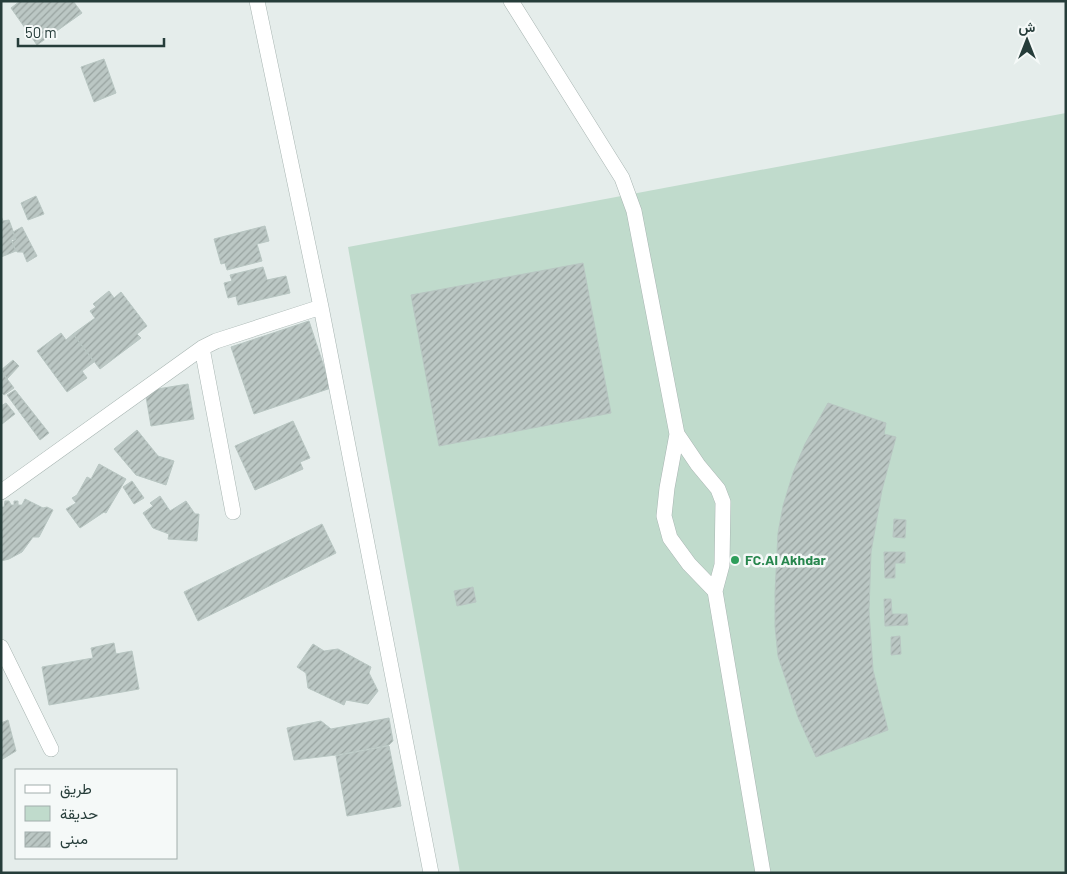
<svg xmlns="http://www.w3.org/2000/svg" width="1067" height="874" font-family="Barlow,Vazirmatn,sans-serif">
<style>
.park{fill:#c0dbcc}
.building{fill:url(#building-hatch);stroke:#b8c6c2}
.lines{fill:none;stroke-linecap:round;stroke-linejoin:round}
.minor-casing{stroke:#a8b5b2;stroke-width:16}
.minor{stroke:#fff;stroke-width:15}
.leisure-dot{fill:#2e9e5b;stroke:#f5f9f8;stroke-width:2}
.labels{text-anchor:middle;stroke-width:5;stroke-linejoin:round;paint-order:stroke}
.leisure-label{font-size:14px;font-weight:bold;fill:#27864d;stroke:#f5f9f8;text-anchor:start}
</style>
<defs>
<pattern id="building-hatch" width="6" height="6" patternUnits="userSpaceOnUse" patternTransform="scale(1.25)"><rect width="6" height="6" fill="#bbc7c4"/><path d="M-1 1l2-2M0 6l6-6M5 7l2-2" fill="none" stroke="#98a3a0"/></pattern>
</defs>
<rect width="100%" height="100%" fill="#e5edeb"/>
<!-- park -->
<path class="park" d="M 1066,113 L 1066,873 L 460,873 L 348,247 Z"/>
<!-- building -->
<path class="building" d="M 20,1 L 73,1 L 82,13 L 37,45 L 11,8 Z
M 104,59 L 116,93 L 94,102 L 81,67 Z
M 36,196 L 44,214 L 28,220 L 21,203 Z
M 1,216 L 3,221 L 9,220 L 16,239 L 11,240 L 16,251 L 1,257 Z
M 265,226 L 269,241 L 257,244 L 262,261 L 227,270 L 225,263 L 221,264 L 214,239 Z
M 22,227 L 37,256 L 27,262 L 23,252 L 17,252 L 12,242 L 16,239 L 13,232 Z
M 583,263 L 611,413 L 439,446 L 411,295 Z
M 263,267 L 267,280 L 286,276 L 290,293 L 238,305 L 236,296 L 228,298 L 224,283 L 232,281 L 230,275 Z
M 109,291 L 114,298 L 121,292 L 147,326 L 137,334 L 141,338 L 100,369 L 73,334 L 95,318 L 90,311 L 96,307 L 93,304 Z
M 309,321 L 331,388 L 254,414 L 231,347 Z
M 61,333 L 66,340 L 73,334 L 94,362 L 82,371 L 87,378 L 67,392 L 37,351 Z
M 13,360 L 19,366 L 7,379 L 1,370 Z
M 1,371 L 14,388 L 4,395 L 1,392 Z
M 188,384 L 194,419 L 151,426 L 145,391 Z
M 15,390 L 49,433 L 40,440 L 7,395 Z
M 6,403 L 15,414 L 2,424 L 1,406 Z
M 828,403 L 886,423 L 884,434 L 896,437 L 882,490 L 871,552 L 869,611 L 873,670 L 888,730 L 816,757 L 798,717 L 778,656 L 775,626 L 775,593 L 778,533 L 783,506 L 793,473 L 805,444 Z
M 293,421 L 310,458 L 300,462 L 303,469 L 255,490 L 235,446 Z
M 137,430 L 158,456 L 174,461 L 166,485 L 136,475 L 114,449 Z
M 99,464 L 126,479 L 106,513 L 104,512 L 80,528 L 66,509 L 76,503 L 72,498 L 77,495 L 87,477 L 91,479 Z
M 132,481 L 144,498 L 134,504 L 123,487 Z
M 160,496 L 170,511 L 186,501 L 195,514 L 199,514 L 197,541 L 168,539 L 169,534 L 153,528 L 143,513 L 153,506 L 150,503 Z
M 25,499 L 43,508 L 47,507 L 53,510 L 39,537 L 33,537 L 22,552 L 9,559 L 1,561 L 1,507 L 4,507 L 5,501 L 9,501 L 11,505 L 14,505 L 14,501 L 18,501 L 18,505 L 22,505 Z
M 894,519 L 906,520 L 905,538 L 893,537 Z
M 322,524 L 336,553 L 198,621 L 184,592 Z
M 884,552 L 905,552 L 905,563 L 895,563 L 895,578 L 885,578 Z
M 473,587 L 476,602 L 457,606 L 454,591 Z
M 884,599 L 891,599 L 892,614 L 907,614 L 908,625 L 885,626 Z
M 900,636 L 901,654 L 891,655 L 891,637 Z
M 114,643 L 116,654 L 132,651 L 139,689 L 49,705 L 42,667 L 93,658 L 91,648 Z
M 313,644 L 324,651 L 338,649 L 371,667 L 369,673 L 378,691 L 368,704 L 346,700 L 344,705 L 308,688 L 306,673 L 297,667 Z
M 389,718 L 393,741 L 389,745 L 336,755 L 294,760 L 287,728 L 321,721 L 331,729 Z
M 8,720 L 16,751 L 1,760 L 1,723 Z
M 389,746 L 401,806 L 347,816 L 336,756 Z"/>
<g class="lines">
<!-- minor casing -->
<g class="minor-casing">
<path id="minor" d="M 257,1 L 321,307 L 431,873
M 511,1 L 622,178 L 634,211 L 677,434 L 667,488 L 664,516 L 670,538 L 689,564 L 715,591
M 202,348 L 233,512
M 677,434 L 698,465 L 718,489 L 723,502 L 722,565 L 715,591 L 763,873
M 1,492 L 202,348 L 216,341 L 321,307
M 1,647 L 51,749"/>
</g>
<!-- minor -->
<use href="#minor" class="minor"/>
</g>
<!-- markers -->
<circle class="leisure-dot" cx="735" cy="560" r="5"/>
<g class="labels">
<!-- leisure labels -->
<g class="leisure-label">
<text x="745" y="565">FC.Al Akhdar</text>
</g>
</g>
<!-- border -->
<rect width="1067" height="874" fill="none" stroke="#263d3a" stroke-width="5"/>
<!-- legend -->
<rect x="15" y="769" width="162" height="90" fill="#f5f9f8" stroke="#a2aeac"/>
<rect x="25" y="785" width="25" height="8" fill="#ffffff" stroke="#a2aeac"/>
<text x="60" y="794" font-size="15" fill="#263d3a">طريق</text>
<rect x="25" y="806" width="25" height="15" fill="#c0dbcc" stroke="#a2aeac"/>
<text x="60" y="819" font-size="15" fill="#263d3a">حديقة</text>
<rect x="25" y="832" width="25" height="15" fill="url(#building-hatch)" stroke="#a2aeac"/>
<text x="60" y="844" font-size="15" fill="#263d3a">مبنى</text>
<!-- north arrow -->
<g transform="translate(1027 40)" stroke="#f5f9f8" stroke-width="4" paint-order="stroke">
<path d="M0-4L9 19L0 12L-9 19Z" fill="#263d3a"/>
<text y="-8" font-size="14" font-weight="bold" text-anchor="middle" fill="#263d3a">ش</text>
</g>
<!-- scale -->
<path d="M18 38v8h146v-8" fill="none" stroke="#263d3a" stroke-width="2.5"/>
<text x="25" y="38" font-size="15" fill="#263d3a" stroke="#f5f9f8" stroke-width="4" paint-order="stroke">50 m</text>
</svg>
